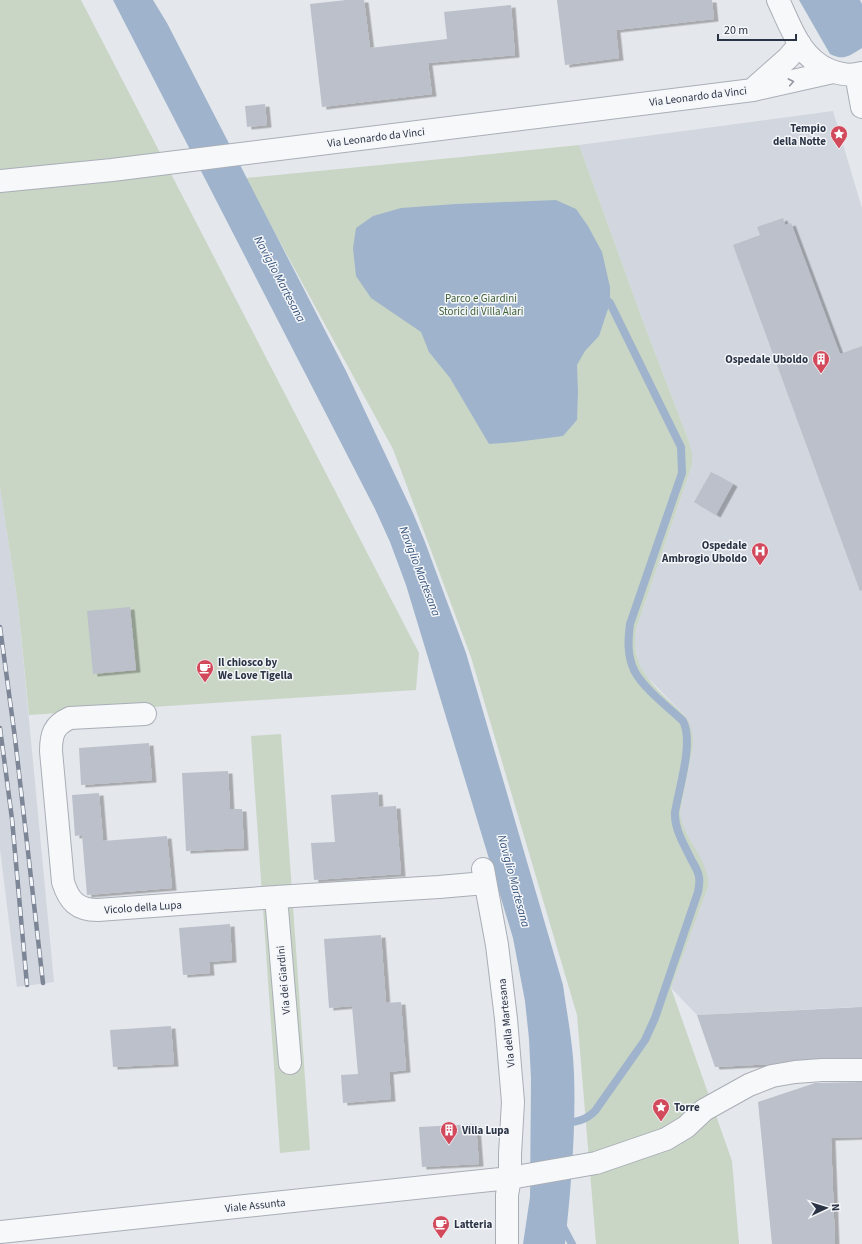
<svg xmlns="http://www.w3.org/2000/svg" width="862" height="1244" font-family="'Source Sans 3',sans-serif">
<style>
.built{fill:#d2d6de}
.green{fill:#c9d6c5}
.water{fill:#9fb4cc}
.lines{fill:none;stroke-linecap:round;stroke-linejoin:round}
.stream{stroke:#9fb4cc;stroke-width:8}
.building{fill:#bbc0ca;filter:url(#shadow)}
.minor-casing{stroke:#a9aeb7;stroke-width:24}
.minor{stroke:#f7f8fa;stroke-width:22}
.rail-casing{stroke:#7d8696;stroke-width:4.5}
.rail{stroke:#f4f6f9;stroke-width:3;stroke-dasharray:9;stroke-linecap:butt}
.oneway{stroke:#9196a0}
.labels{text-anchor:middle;stroke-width:3;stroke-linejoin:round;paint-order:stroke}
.street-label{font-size:11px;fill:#2b3445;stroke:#f4f6f9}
.poi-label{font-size:11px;font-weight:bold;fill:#2b3445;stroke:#f4f6f9;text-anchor:start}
.park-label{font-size:11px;fill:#3f6138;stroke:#f4f6f9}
.water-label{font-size:12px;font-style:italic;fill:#34527a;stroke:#f4f6f9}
</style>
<defs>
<filter id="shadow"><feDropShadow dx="4.5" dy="2.5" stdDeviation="0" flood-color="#0004"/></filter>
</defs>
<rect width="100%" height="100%" fill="#e4e7ec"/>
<!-- built -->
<path class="built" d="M 833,111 L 862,208 L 862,1029 L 854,1007 L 697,1015 L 671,988 L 708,887 L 704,866 L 681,823 L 680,813 L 693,746 L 685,716 L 645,675 L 638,661 L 634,640 L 636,629 L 692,465 L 692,452 L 688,439 L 644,324 L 579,145 Z
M 0,487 L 18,604 L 54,982 L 17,987 L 0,849 Z"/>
<!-- green -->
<path class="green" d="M 0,0 L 81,0 L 419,653 L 416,690 L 29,715 L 18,604 L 0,487 Z
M 579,145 L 644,324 L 688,439 L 692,452 L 692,465 L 636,629 C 629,671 659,690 685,716 C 692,726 693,735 693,746 L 680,813 C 683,840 710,859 708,887 L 671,988 L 732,1161 L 739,1244 L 596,1244 L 577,1015 L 471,657 L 393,449 L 245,178 L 462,157 Z
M 281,734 L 310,1150 L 280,1153 L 251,736 Z"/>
<!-- water -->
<path class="water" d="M 113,0 L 153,0 L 167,23 L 346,371 L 413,513 L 425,542 L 466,653 L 563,985 C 567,1014 573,1044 574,1073 C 576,1130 571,1188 565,1244 L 523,1244 L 530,1197 L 531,1079 L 529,1039 L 525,1001 L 513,938 L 406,585 L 390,542 L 375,509 Z
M 799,0 L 860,0 L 862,4 L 862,48 C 849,56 844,61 830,54 Z
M 556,200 L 576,209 L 588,226 L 602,252 L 610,287 L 610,303 L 599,336 L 585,351 L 577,365 L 578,392 L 577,420 L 563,436 L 516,442 L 489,444 L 450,378 L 429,352 L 421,332 L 371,298 L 356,276 L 353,248 L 356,228 L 373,216 L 401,208 L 456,204 Z"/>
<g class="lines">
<!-- stream -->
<path class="stream" d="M 564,1123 C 577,1122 586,1120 595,1111 L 645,1040 L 655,1018 L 698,892 C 699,887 700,882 699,877 C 698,870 694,865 691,859 C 684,844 674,829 675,812 C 679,788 694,742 683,721 C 669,708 642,687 634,670 C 627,655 628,640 630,624 L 682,473 L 681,447 L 610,303 L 603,297
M 562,1225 L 572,1244"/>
</g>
<!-- building -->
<path class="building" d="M 346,0 L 364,0 L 370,48 L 447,39 L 444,12 L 511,5 L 515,55 L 428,63 L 432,94 L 322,107 L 310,4 Z
M 557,0 L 712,0 L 714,19 L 616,30 L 619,58 L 565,65 Z
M 265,104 L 267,125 L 247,127 L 245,106 Z
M 783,218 L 785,225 L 791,223 L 840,354 L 862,346 L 862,590 L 860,591 L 733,245 L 760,235 L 757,227 Z
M 711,472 L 733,484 L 716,515 L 694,502 Z
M 130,607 L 136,670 L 93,674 L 87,611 Z
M 149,743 L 152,780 L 81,785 L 79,748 Z
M 228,771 L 230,809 L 242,809 L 244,848 L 186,851 L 182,773 Z
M 378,792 L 379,807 L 396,806 L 401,874 L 314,880 L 311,843 L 335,842 L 331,795 Z
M 99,793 L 103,841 L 167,836 L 172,888 L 87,895 L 82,835 L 75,836 L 72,795 Z
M 230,924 L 232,960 L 209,962 L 210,973 L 183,975 L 179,928 Z
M 381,935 L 386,1003 L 401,1002 L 406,1070 L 389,1072 L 391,1099 L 343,1103 L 341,1075 L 358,1074 L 352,1006 L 329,1008 L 324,939 Z
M 862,1007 L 862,1058 L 821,1058 L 794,1060 L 771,1064 L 715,1067 L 697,1015 Z
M 171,1026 L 174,1064 L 113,1067 L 110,1030 Z
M 862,1082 L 862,1137 L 831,1138 L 835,1244 L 772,1244 L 758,1102 L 815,1083 Z
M 476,1124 L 479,1164 L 422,1167 L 419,1127 Z"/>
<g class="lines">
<!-- minor casing -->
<g class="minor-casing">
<path id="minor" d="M 778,0 C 791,27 800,58 829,70 C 841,75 850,76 862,73
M 856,74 L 862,107
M 753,89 L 788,58 L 800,44
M 0,181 L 112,170 L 753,90 L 833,72
M 145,714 L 70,718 C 54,725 51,734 51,751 L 63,882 C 69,901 77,910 98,910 L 276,897 L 439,887 L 485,883
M 483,869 L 497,945 L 506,1019 L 513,1102 L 510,1154 L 510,1178 L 507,1195 L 507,1244
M 276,897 L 290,1063
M 0,1232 L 510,1178 L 596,1163 L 666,1139 L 686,1127 L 704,1110 L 749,1085 L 772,1076 L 795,1072 L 822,1070 L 862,1070"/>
</g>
<!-- minor -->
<use href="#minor" class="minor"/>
<!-- rail casing -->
<g class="rail-casing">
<path id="rail" d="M 0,627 L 15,738 L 43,983
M 0,728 L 12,819 L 27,985"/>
</g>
<!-- rail -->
<use href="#rail" class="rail"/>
</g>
<!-- one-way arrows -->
<defs><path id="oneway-chevron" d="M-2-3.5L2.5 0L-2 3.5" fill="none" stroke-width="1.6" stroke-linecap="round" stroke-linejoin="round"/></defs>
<use class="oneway" href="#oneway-chevron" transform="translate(791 82) rotate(-11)"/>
<!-- icons -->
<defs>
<g id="sight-pin" transform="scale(0.9)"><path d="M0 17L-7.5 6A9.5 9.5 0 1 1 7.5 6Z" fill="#d1495b" stroke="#f4f6f9"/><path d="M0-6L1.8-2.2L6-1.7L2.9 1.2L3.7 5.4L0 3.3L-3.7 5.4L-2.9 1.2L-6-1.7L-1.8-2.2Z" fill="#fff"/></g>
<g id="building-pin" transform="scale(0.9)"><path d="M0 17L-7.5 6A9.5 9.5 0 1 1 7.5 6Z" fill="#d1495b" stroke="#f4f6f9"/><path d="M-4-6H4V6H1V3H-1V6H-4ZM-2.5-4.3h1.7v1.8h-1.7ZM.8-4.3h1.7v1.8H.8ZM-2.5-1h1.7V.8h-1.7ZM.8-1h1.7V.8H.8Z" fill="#fff"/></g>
<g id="hospital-pin" transform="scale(0.9)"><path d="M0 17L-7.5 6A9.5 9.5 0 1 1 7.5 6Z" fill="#d1495b" stroke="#f4f6f9"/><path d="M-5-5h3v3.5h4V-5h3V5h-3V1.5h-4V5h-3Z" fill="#fff"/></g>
<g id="cafe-pin" transform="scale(0.9)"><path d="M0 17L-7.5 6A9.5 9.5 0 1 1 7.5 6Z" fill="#d1495b" stroke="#f4f6f9"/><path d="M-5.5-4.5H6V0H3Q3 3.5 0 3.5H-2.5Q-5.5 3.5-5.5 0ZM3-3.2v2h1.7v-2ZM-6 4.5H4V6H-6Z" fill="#fff"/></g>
</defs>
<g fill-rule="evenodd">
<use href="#sight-pin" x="839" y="134"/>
<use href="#building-pin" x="821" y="359"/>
<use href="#hospital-pin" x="760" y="551"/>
<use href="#cafe-pin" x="205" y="668"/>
<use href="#sight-pin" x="661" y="1107"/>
<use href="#building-pin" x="449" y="1130"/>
<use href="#cafe-pin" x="441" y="1224"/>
</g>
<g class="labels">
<!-- street labels -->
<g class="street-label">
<text transform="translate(698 96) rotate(-7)" y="4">Via Leonardo da Vinci</text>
<text transform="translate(376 137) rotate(-7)" y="4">Via Leonardo da Vinci</text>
<text transform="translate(143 907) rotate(-4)" y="4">Vicolo della Lupa</text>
<text transform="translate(283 980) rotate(-95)" y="4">Via dei Giardini</text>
<text transform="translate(506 1023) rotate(-96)" y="4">Via della Martesana</text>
<text transform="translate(255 1205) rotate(-6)" y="4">Viale Assunta</text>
</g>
<!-- poi labels -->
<g class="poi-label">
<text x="826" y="132" text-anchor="end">Tempio<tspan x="826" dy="13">della Notte</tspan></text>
<text x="808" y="363" text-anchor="end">Ospedale Uboldo</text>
<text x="747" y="549" text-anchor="end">Ospedale<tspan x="747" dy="13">Ambrogio Uboldo</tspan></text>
<text x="218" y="666">Il chiosco by<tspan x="218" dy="13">We Love Tigella</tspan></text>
<text x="674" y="1111">Torre</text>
<text x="462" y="1134">Villa Lupa</text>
<text x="454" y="1228">Latteria</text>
</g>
<!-- park labels -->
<g class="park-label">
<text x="481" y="302">Parco e Giardini<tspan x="481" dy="13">Storici di Villa Alari</tspan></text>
</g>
<!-- water labels -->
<g class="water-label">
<text transform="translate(280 279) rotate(62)" y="4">Naviglio Martesana</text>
<text transform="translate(420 571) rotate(69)" y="4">Naviglio Martesana</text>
<text transform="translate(514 881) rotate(75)" y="4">Naviglio Martesana</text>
</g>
</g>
<!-- north arrow -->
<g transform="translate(826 1208) rotate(86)" stroke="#f4f6f9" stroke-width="3" paint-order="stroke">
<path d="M0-3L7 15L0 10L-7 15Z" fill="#2b3445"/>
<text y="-6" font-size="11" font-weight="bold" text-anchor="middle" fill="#2b3445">N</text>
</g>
<!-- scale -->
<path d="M718 34v6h78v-6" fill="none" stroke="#2b3445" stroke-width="2"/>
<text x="724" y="34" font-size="12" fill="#2b3445" stroke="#f4f6f9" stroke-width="3" paint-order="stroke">20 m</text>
</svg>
